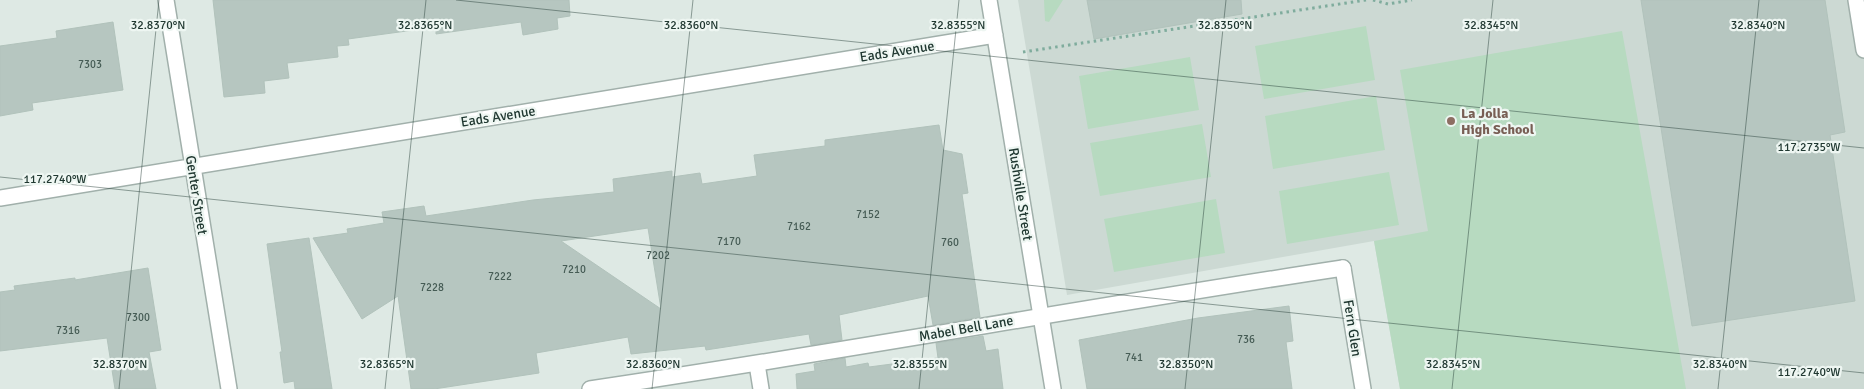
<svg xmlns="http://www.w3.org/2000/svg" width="1864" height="389" font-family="Signika,sans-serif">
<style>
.built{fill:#ccd9d3}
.green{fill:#b7dac0}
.building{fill:#b6c6c0;stroke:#b1c2bb;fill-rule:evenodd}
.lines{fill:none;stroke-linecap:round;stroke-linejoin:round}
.lane-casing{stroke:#a1b0ab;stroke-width:18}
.street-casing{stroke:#a1b0ab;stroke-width:18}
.path{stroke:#7fac9d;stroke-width:3;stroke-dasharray:2.5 4;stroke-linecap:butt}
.lane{stroke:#fff;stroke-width:15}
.street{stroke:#fff;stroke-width:15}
.ticks{fill:none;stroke:#203831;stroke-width:1;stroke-opacity:0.45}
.education-dot{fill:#8d6e63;stroke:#eef6f2;stroke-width:2}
.labels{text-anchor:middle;stroke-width:4.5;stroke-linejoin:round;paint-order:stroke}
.number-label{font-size:11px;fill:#465c55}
.street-label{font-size:14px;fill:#203831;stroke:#eef6f2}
.education-label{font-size:14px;font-weight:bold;fill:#785e54;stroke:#eef6f2;text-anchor:start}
.ticks-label{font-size:12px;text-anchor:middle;fill:#203831;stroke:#eef6f2;stroke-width:4.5;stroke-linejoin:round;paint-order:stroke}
</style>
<rect width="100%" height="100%" fill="#dee9e4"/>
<!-- built -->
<path class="built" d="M 1018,0 L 1864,0 L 1864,389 L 1400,389 L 1374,241 L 1067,295 Z"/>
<!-- green -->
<path class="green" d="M 1044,0 L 1063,0 L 1049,22 L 1045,21 Z
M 1366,26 L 1375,80 L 1264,99 L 1255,46 Z
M 1622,31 L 1686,389 L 1400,389 L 1374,241 L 1428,231 L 1400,70 Z
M 1190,57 L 1199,110 L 1088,129 L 1079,76 Z
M 1376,96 L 1385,150 L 1273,169 L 1265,116 Z
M 1202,124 L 1211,177 L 1100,196 L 1090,143 Z
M 1389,172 L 1399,225 L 1287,244 L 1279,191 Z
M 1216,199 L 1225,253 L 1114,272 L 1104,219 Z"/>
<!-- building -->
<path class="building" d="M 213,0 L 569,0 L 570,16 L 557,18 L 558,29 L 523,35 L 521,22 L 436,34 L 436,27 L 348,39 L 349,45 L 337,46 L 338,57 L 287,63 L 289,78 L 264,81 L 265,93 L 224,97 Z
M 1087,0 L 1241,0 L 1242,14 L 1094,39 Z
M 1641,0 L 1825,0 L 1845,132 L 1830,135 L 1855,301 L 1692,326 Z
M 113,22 L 123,90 L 32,103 L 33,110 L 0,116 L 0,46 L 57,38 L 56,31 Z
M 939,125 L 943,150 L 962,154 L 968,193 L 962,194 L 980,317 L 933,325 L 928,296 L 839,315 L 842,340 L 811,345 L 809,334 L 706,350 L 705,346 L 631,354 L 628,337 L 536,353 L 539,373 L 434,389 L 411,389 L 398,296 L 362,319 L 313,238 L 348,233 L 347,229 L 384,223 L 382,212 L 424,206 L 426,216 L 533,200 L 614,192 L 613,179 L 672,171 L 672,177 L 700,173 L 702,184 L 757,176 L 754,155 L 825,146 L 825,140 ZM 648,228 L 661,309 L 561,241 Z
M 309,238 L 332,389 L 295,389 L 294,381 L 284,383 L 280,352 L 282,352 L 267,244 Z
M 148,268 L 161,350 L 149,352 L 156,389 L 115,389 L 107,338 L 0,351 L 0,292 L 15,290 L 14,286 L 75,278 L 75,280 Z
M 1289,306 L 1293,341 L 1286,342 L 1292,389 L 1087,389 L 1079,340 L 1198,318 Z
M 983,336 L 986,351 L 998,349 L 1003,389 L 797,389 L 796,374 L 815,371 L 814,364 L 845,358 L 846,367 L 868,363 L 869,367 L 938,358 L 936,343 Z"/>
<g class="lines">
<!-- lane casing -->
<g class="lane-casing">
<path id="lane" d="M 1856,0 L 1864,50
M 590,389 C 841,352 1091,306 1343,268"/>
</g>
<!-- street casing -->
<g class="street-casing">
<path id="street" d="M 166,0 L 229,389
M 989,0 L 1053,389
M 0,198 L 995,35
M 1343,268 L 1363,389
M 757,364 L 761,389"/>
</g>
<!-- path -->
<path class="path" d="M 1373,0 L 1388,4 L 1412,0
M 1023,52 L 1366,0"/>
<!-- lane -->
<use href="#lane" class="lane"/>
<!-- street -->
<use href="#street" class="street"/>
</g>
<!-- ticks -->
<path class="ticks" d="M 456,0 L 1864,148M 0,177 L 1864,373M 119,389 L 159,0M 385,389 L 426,0M 652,389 L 693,0M 919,389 L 959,0M 1185,389 L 1226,0M 1452,389 L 1493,0M 1718,389 L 1759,0"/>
<!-- markers -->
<circle class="education-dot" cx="1451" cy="121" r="5"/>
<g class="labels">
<!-- number labels -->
<g class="number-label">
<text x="90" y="68">7303</text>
<text x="868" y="218">7152</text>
<text x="799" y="230">7162</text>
<text x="729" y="245">7170</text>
<text x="950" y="246">760</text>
<text x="658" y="259">7202</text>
<text x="574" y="273">7210</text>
<text x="500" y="280">7222</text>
<text x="432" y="291">7228</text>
<text x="138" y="321">7300</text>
<text x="68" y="334">7316</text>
<text x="1246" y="343">736</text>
<text x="1134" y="361">741</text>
</g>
<!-- street labels -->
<g class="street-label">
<text transform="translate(897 51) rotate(-9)" y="5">Eads Avenue</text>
<text transform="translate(498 116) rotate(-9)" y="5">Eads Avenue</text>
<text transform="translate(1021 194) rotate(81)" y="5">Rushville Street</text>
<text transform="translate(197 195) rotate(81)" y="5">Genter Street</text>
<text transform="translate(966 328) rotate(-10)" y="5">Mabel Bell Lane</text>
<text transform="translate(1353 328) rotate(81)" y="5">Fern Glen</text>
</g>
<!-- education labels -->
<g class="education-label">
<text x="1461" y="118">La Jolla<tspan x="1461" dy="16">High School</tspan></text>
</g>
</g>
<g class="ticks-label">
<text x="158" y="29">32.8370°N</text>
<text x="425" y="29">32.8365°N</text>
<text x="691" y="29">32.8360°N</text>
<text x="958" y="29">32.8355°N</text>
<text x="1225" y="29">32.8350°N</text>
<text x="1491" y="29">32.8345°N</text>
<text x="1758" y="29">32.8340°N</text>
<text x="1809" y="151">117.2735°W</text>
<text x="55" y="183">117.2740°W</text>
<text x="120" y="368">32.8370°N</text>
<text x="387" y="368">32.8365°N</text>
<text x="653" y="368">32.8360°N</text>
<text x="920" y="368">32.8355°N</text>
<text x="1186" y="368">32.8350°N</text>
<text x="1453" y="368">32.8345°N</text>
<text x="1720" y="368">32.8340°N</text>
<text x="1809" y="376">117.2740°W</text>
</g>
</svg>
